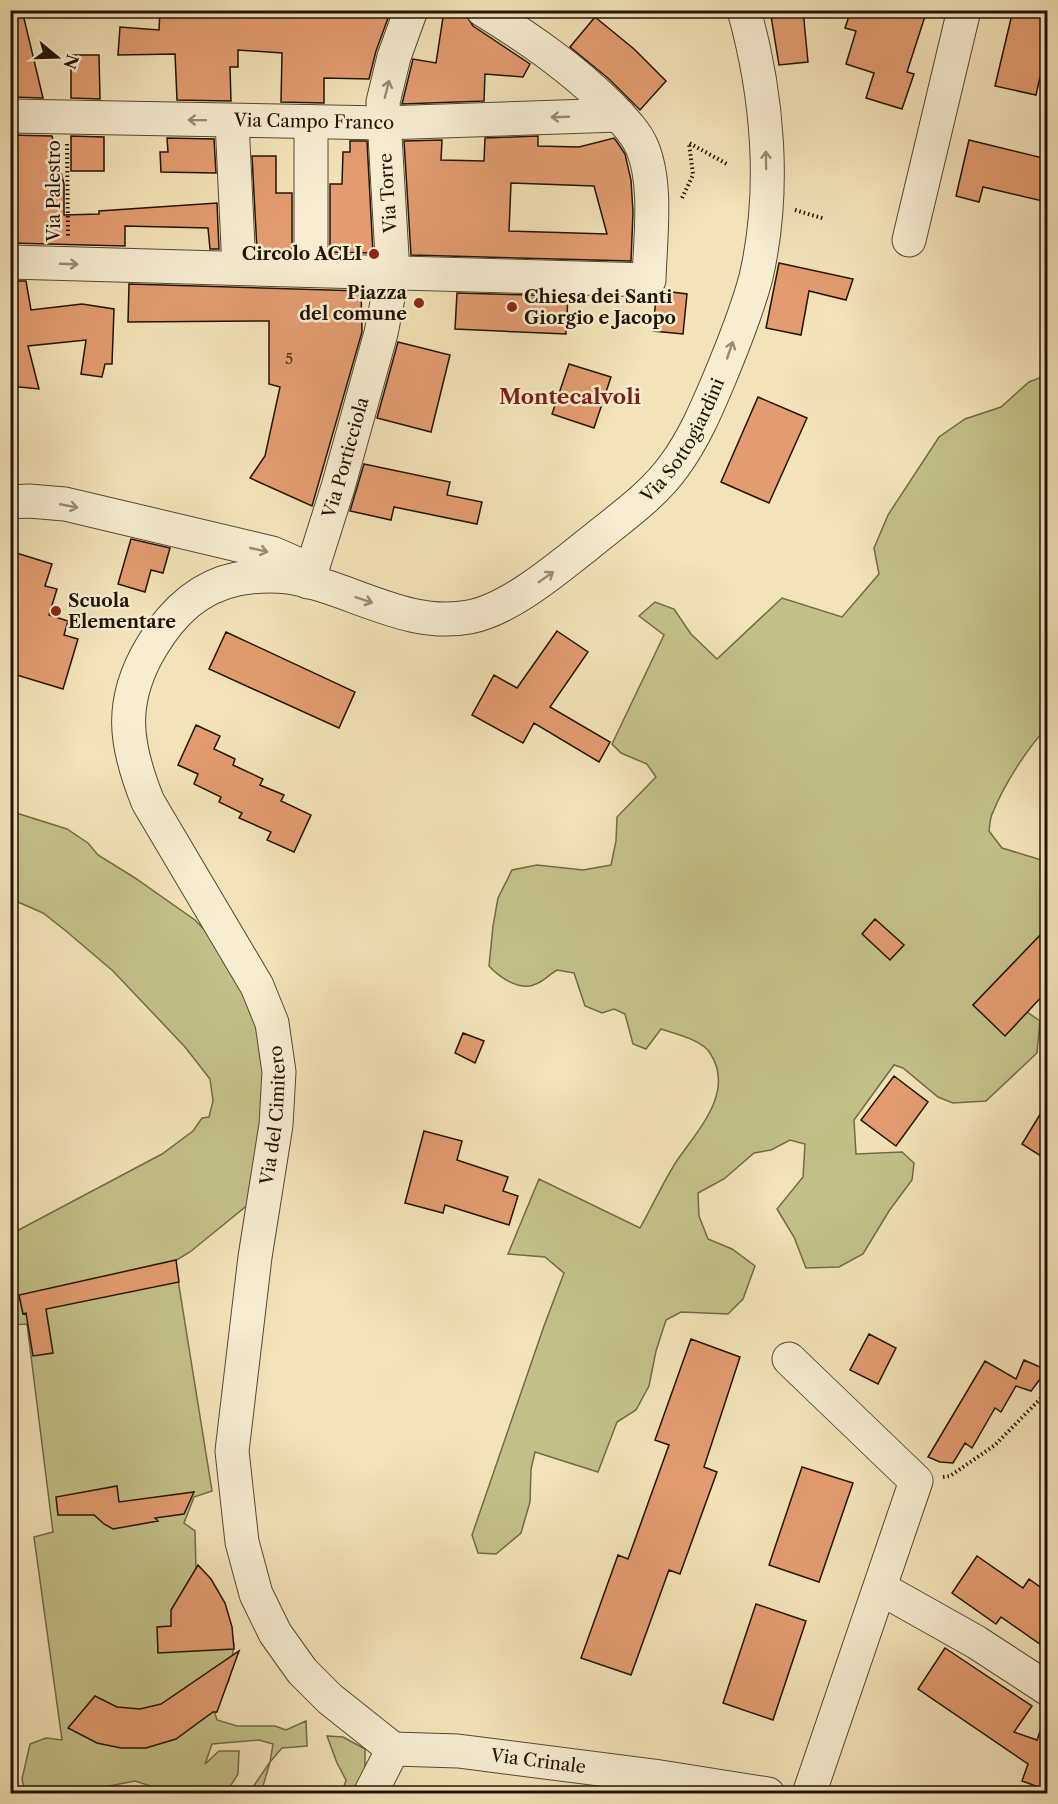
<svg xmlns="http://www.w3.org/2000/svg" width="1058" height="1804" font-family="'Libre Caslon Text',serif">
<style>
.green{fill:#c3c189;stroke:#726a47;stroke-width:1.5}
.building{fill:#e39c70;stroke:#211405;stroke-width:1.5;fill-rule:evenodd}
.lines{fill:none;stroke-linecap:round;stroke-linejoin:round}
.minor-casing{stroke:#564832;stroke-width:35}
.path{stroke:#211405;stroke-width:4;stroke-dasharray:1.5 3;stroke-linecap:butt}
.minor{stroke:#f7edd1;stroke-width:33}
.oneway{stroke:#978b75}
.poi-dot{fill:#8f2418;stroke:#f7edd1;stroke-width:2}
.labels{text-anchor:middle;stroke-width:5;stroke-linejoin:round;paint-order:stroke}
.number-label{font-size:15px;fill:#523620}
.street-label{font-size:18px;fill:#211405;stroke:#f7edd1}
.poi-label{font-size:18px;font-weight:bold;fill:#211405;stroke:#f7edd1;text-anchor:end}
.quarter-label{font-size:21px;font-weight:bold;fill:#7a1f14;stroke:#f7edd1}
</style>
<rect width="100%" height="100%" fill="#f3e3b8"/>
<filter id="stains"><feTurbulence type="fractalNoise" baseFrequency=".00333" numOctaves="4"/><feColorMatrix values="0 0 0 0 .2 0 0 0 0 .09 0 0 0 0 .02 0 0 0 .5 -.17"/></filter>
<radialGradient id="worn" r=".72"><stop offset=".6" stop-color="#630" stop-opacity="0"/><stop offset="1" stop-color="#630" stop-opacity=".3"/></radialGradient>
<!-- green -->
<path class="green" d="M 1047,375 L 1047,728 C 1027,748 1004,785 993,812 C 990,817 990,824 989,831 L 1002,848 L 1038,859 L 1047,860 L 1047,935 L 1043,932 L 973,1005 L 1005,1035 L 1027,1012 L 1040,1021 L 1037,1053 L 986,1101 L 953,1103 L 938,1097 L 903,1068 L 894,1065 L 854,1120 L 856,1154 L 902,1152 L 914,1163 L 912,1180 L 889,1211 L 863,1254 L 839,1267 L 806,1268 L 794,1237 L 777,1209 L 803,1177 L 805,1144 L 790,1140 L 771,1150 L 754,1153 L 724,1179 L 698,1193 L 699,1216 L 708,1239 L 732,1249 L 755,1266 L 743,1299 L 728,1314 L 681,1312 L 666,1320 L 656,1351 L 649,1386 L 636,1410 L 617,1422 L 598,1472 L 535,1452 L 531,1469 L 530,1502 L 521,1533 L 496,1554 L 478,1553 L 472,1535 L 544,1326 L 564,1273 L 545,1257 L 508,1254 L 539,1179 L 640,1228 C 653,1205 664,1180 678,1159 C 699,1129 735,1091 710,1053 C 702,1040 676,1034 661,1029 L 646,1049 L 633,1044 L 625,1014 L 614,1009 L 602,1013 L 585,1006 L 574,973 L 557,970 C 550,974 544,981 536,984 C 520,992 499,977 489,966 L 493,926 L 498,898 L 512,870 L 537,865 L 583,870 L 611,865 L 616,841 L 617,817 L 656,777 L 647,764 L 621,753 L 612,744 L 664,635 L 639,616 L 655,602 L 674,609 L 691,634 L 717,659 L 782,598 L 842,617 L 879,574 L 874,548 L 888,515 L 939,437 L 965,419 L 1001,407 L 1029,382 Z
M 10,811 L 67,829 L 88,843 L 98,855 L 135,878 L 195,920 L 235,961 L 269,1057 L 250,1203 L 190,1252 L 175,1261 L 212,1491 L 194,1497 L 184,1523 L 195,1531 L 196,1569 L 224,1604 L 234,1644 L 229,1680 L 214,1710 L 217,1720 L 237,1726 L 275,1726 L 286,1730 L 306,1721 L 307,1746 L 282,1748 L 270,1762 L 261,1793 L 249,1793 L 270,1762 L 273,1744 L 259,1740 L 212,1744 L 205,1764 L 219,1751 L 239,1751 L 238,1774 L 226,1793 L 173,1793 L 135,1781 L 109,1786 L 115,1793 L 25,1793 L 22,1779 L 30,1744 L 46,1738 L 62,1740 L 34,1537 L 53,1532 L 27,1324 L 11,1325 L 11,1234 L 162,1154 L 193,1131 L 202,1118 L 209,1117 L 213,1101 L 210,1079 L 185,1047 L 113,971 L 66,931 L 43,913 L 11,899 Z
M 327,1736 L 343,1737 L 365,1749 L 365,1768 L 356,1793 L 342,1793 L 346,1780 L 337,1763 Z"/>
<!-- building -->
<path class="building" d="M 10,10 L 22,10 L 43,98 L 10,97 Z
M 160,10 L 305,10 L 305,15 L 369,15 L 370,10 L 391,10 L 376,51 L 369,79 L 324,78 L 324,103 L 281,102 L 282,53 L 238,50 L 238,67 L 230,67 L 231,101 L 177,100 L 175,54 L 118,55 L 120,27 L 159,30 Z
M 770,10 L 803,10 L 808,62 L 779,65 Z
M 851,10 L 927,10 L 907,72 L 914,74 L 902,109 L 866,98 L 874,73 L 846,64 L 856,31 L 845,28 Z
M 1013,10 L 1047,10 L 1047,45 L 1036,95 L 995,86 Z
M 444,11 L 466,15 L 473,26 L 530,64 L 523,77 L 485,74 L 484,101 L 402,104 L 413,59 L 436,63 Z
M 595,17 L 634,49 L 666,81 L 640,110 L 609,79 L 570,47 Z
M 71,55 L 99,55 L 100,99 L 71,98 Z
M 10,135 L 52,136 L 64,184 L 64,215 L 99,214 L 99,211 L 217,203 L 219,249 L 210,249 L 208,228 L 166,227 L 125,226 L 125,246 L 10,243 Z
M 71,136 L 104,137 L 104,171 L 71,171 Z
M 538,136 L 538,146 L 579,147 L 614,138 L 617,142 L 625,154 L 631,180 L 633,212 L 631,261 L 411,255 L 404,141 L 442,140 L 441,160 L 484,161 L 485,138 ZM 511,183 L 594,186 L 607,234 L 509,231 Z
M 167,138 L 214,139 L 216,173 L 161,172 L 160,152 L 168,152 Z
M 969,140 L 1047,159 L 1047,202 L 983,187 L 979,202 L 956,196 Z
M 350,141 L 367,141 L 373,253 L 330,252 L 330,184 L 342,184 L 343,152 L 350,152 Z
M 252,156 L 276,156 L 276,193 L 292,193 L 292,251 L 257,250 Z
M 779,263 L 853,279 L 846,300 L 809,291 L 801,335 L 766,328 Z
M 10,281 L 26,281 L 31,310 L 82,304 L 114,309 L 112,364 L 105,364 L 102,377 L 81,374 L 86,340 L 28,346 L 39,389 L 10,386 Z
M 129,284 L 361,291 L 362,332 L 312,506 L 250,478 L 265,456 L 280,387 L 269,384 L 269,321 L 128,322 Z
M 664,291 L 687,294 L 683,334 L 653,331 L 656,297 Z
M 457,293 L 568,296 L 566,334 L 455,329 Z
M 398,342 L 450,355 L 431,432 L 377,418 Z
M 569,364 L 611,377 L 594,428 L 552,414 Z
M 758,397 L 807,418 L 769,503 L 721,482 Z
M 364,464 L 450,482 L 447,495 L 482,502 L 477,524 L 394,507 L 391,520 L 350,511 Z
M 131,539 L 170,548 L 163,573 L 151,570 L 145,592 L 118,584 Z
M 10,551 L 52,564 L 45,586 L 57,589 L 49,615 L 68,621 L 64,635 L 78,639 L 63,689 L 10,673 Z
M 557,631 L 588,652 L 550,707 L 610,742 L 599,762 L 534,723 L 523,743 L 472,715 L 494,675 L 517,688 Z
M 226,632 L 355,692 L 339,728 L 209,669 Z
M 196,725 L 220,736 L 214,749 L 235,759 L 233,765 L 263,779 L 260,785 L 284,795 L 281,801 L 311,815 L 294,852 L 267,840 L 271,832 L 239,818 L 242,813 L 219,802 L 221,797 L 194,784 L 198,774 L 178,765 Z
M 875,919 L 904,945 L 890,960 L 862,934 Z
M 1047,928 L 1047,991 L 1005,1036 L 973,1005 Z
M 463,1033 L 484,1041 L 475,1063 L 455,1053 Z
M 894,1076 L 928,1102 L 896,1146 L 861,1120 Z
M 1047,1103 L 1047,1160 L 1022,1144 Z
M 424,1131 L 462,1141 L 457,1160 L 508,1177 L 503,1191 L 518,1196 L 509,1225 L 445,1205 L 443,1213 L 405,1203 Z
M 176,1260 L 179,1282 L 46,1309 L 53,1353 L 33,1356 L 26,1313 L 23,1314 L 19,1295 Z
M 869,1334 L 896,1348 L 878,1384 L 850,1370 Z
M 691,1339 L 740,1357 L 704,1467 L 717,1472 L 680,1574 L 669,1570 L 631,1675 L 581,1658 L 618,1555 L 628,1559 L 669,1445 L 655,1440 Z
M 1024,1360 L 1047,1370 L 1031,1391 L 1016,1386 L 1001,1412 L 995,1408 L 972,1448 L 965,1443 L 953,1463 L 940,1462 L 928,1457 L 985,1361 L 1016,1379 Z
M 802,1467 L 853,1483 L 819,1582 L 769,1565 Z
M 117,1486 L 119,1502 L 194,1492 L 184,1514 L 155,1518 L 158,1521 L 113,1529 L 104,1524 L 94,1515 L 58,1515 L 56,1497 Z
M 977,1556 L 1023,1588 L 1029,1579 L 1047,1592 L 1047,1649 L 1001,1617 L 996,1624 L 952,1593 Z
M 198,1565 L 211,1579 L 225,1603 L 232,1627 L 234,1649 L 158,1653 L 157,1627 L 171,1626 L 171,1610 Z
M 756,1604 L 806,1621 L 773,1720 L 723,1703 Z
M 945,1648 L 1032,1706 L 1014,1732 L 1037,1740 L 1045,1718 L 1047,1719 L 1047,1790 L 1022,1781 L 1028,1764 L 918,1689 Z
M 239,1651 L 217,1712 L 213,1712 L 176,1739 L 146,1748 L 121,1748 L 97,1743 L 68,1728 L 95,1696 L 117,1707 L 140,1709 L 161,1704 Z"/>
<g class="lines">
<!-- minor casing -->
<g class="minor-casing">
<g id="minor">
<path id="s1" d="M 10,116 L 383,123 L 619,115"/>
<path d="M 232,121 L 239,268"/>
<path d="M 311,122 L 311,270"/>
<path d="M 909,240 L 964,10"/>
<path d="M 10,262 L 649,280 C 650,240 658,184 642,147 C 635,131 623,120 611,107 C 572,68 530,39 483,10"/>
<path d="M 10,502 L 29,501 L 65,504 L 272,553 L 295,563 L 307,580"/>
<path id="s2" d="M 308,582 L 338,487 L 381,333 L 393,273 L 383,102 L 394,57 L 411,10"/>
<path d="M 789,1359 L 916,1481 L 809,1794"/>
<path d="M 880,1588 L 976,1642 L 1048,1689"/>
<path id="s3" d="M 393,1749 L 330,1699 L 302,1671 L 275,1633 L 256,1594 L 242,1542 L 232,1451 L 255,1257 L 276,1125 L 279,1072 L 272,1023 L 257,986 L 148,802 C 125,745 118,702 152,646 C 172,613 198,587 237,579 C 254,576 271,575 287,577 C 349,586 405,629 469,617 C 508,610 556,570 586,546 C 616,521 651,498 674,466 C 694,439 707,408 720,377 C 732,348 748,308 756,277 C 776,190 768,96 744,10"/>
<path id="s4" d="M 393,1749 L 458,1751 L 654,1776 L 768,1794"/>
<path d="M 370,1794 L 393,1749"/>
</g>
</g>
<!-- path -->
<path class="path" d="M 67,144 L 68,236
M 682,198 L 693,175 L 689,143 L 727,164
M 795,210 L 825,219
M 943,1477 L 950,1476 L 995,1445 L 1048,1391"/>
<!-- minor -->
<use href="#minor" class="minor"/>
</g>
<!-- one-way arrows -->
<defs><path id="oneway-shaft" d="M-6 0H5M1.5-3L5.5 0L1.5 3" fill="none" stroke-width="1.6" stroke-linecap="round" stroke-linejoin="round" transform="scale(1.5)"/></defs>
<g class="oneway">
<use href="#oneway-shaft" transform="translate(387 89) rotate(-76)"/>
<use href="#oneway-shaft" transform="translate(560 117) rotate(178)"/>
<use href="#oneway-shaft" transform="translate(197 120) rotate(-179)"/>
<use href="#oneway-shaft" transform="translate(766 160) rotate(-91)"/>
<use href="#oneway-shaft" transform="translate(69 264) rotate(2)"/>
<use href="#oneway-shaft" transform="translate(730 350) rotate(-71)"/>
<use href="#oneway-shaft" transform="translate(69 506) rotate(11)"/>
<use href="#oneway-shaft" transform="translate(259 550) rotate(13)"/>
<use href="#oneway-shaft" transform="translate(546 577) rotate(-35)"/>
<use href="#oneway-shaft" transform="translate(364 600) rotate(19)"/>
</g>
<!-- markers -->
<g class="poi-dot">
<circle cx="374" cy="254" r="6"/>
<circle cx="419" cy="303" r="6"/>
<circle cx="512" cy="307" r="6"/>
<circle cx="56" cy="611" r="6"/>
</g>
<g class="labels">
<!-- number labels -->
<g class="number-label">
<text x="289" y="364">5</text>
</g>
<!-- street labels -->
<g class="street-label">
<text dy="6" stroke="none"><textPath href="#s1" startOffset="304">Via Campo Franco</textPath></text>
<text transform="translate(54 191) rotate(-90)" y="6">Via Palestro</text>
<text transform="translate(388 193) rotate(-94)" y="6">Via Torre</text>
<text dy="6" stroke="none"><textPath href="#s3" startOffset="1838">Via Sottogiardini</textPath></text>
<text dy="6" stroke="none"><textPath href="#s2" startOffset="130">Via Porticciola</textPath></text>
<text dy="6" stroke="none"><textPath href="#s3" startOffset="694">Via del Cimitero</textPath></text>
<text dy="6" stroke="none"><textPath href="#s4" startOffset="146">Via Crinale</textPath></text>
</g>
<!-- poi labels -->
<g class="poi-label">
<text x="362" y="260">Circolo ACLI</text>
<text x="407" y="299">Piazza<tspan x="407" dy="21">del comune</tspan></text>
<text x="524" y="303" text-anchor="start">Chiesa dei Santi<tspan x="524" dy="21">Giorgio e Jacopo</tspan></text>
<text x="68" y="607" text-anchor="start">Scuola<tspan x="68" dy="21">Elementare</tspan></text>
</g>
<!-- quarter labels -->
<g class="quarter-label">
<text x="570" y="404">Montecalvoli</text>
</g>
</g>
<!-- margin -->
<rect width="1058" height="1804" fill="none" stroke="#f3e3b8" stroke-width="36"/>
<rect x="12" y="12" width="1034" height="1780" fill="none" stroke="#211405" stroke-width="3"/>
<rect x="18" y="18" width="1022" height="1768" fill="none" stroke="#211405" stroke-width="1.5"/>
<!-- north arrow -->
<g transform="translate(57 57) rotate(109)" stroke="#f7edd1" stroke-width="4.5" paint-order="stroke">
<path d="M0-4.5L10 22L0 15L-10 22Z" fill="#211405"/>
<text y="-9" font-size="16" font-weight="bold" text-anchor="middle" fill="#211405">N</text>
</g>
<rect width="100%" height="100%" filter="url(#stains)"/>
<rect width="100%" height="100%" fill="url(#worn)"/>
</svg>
